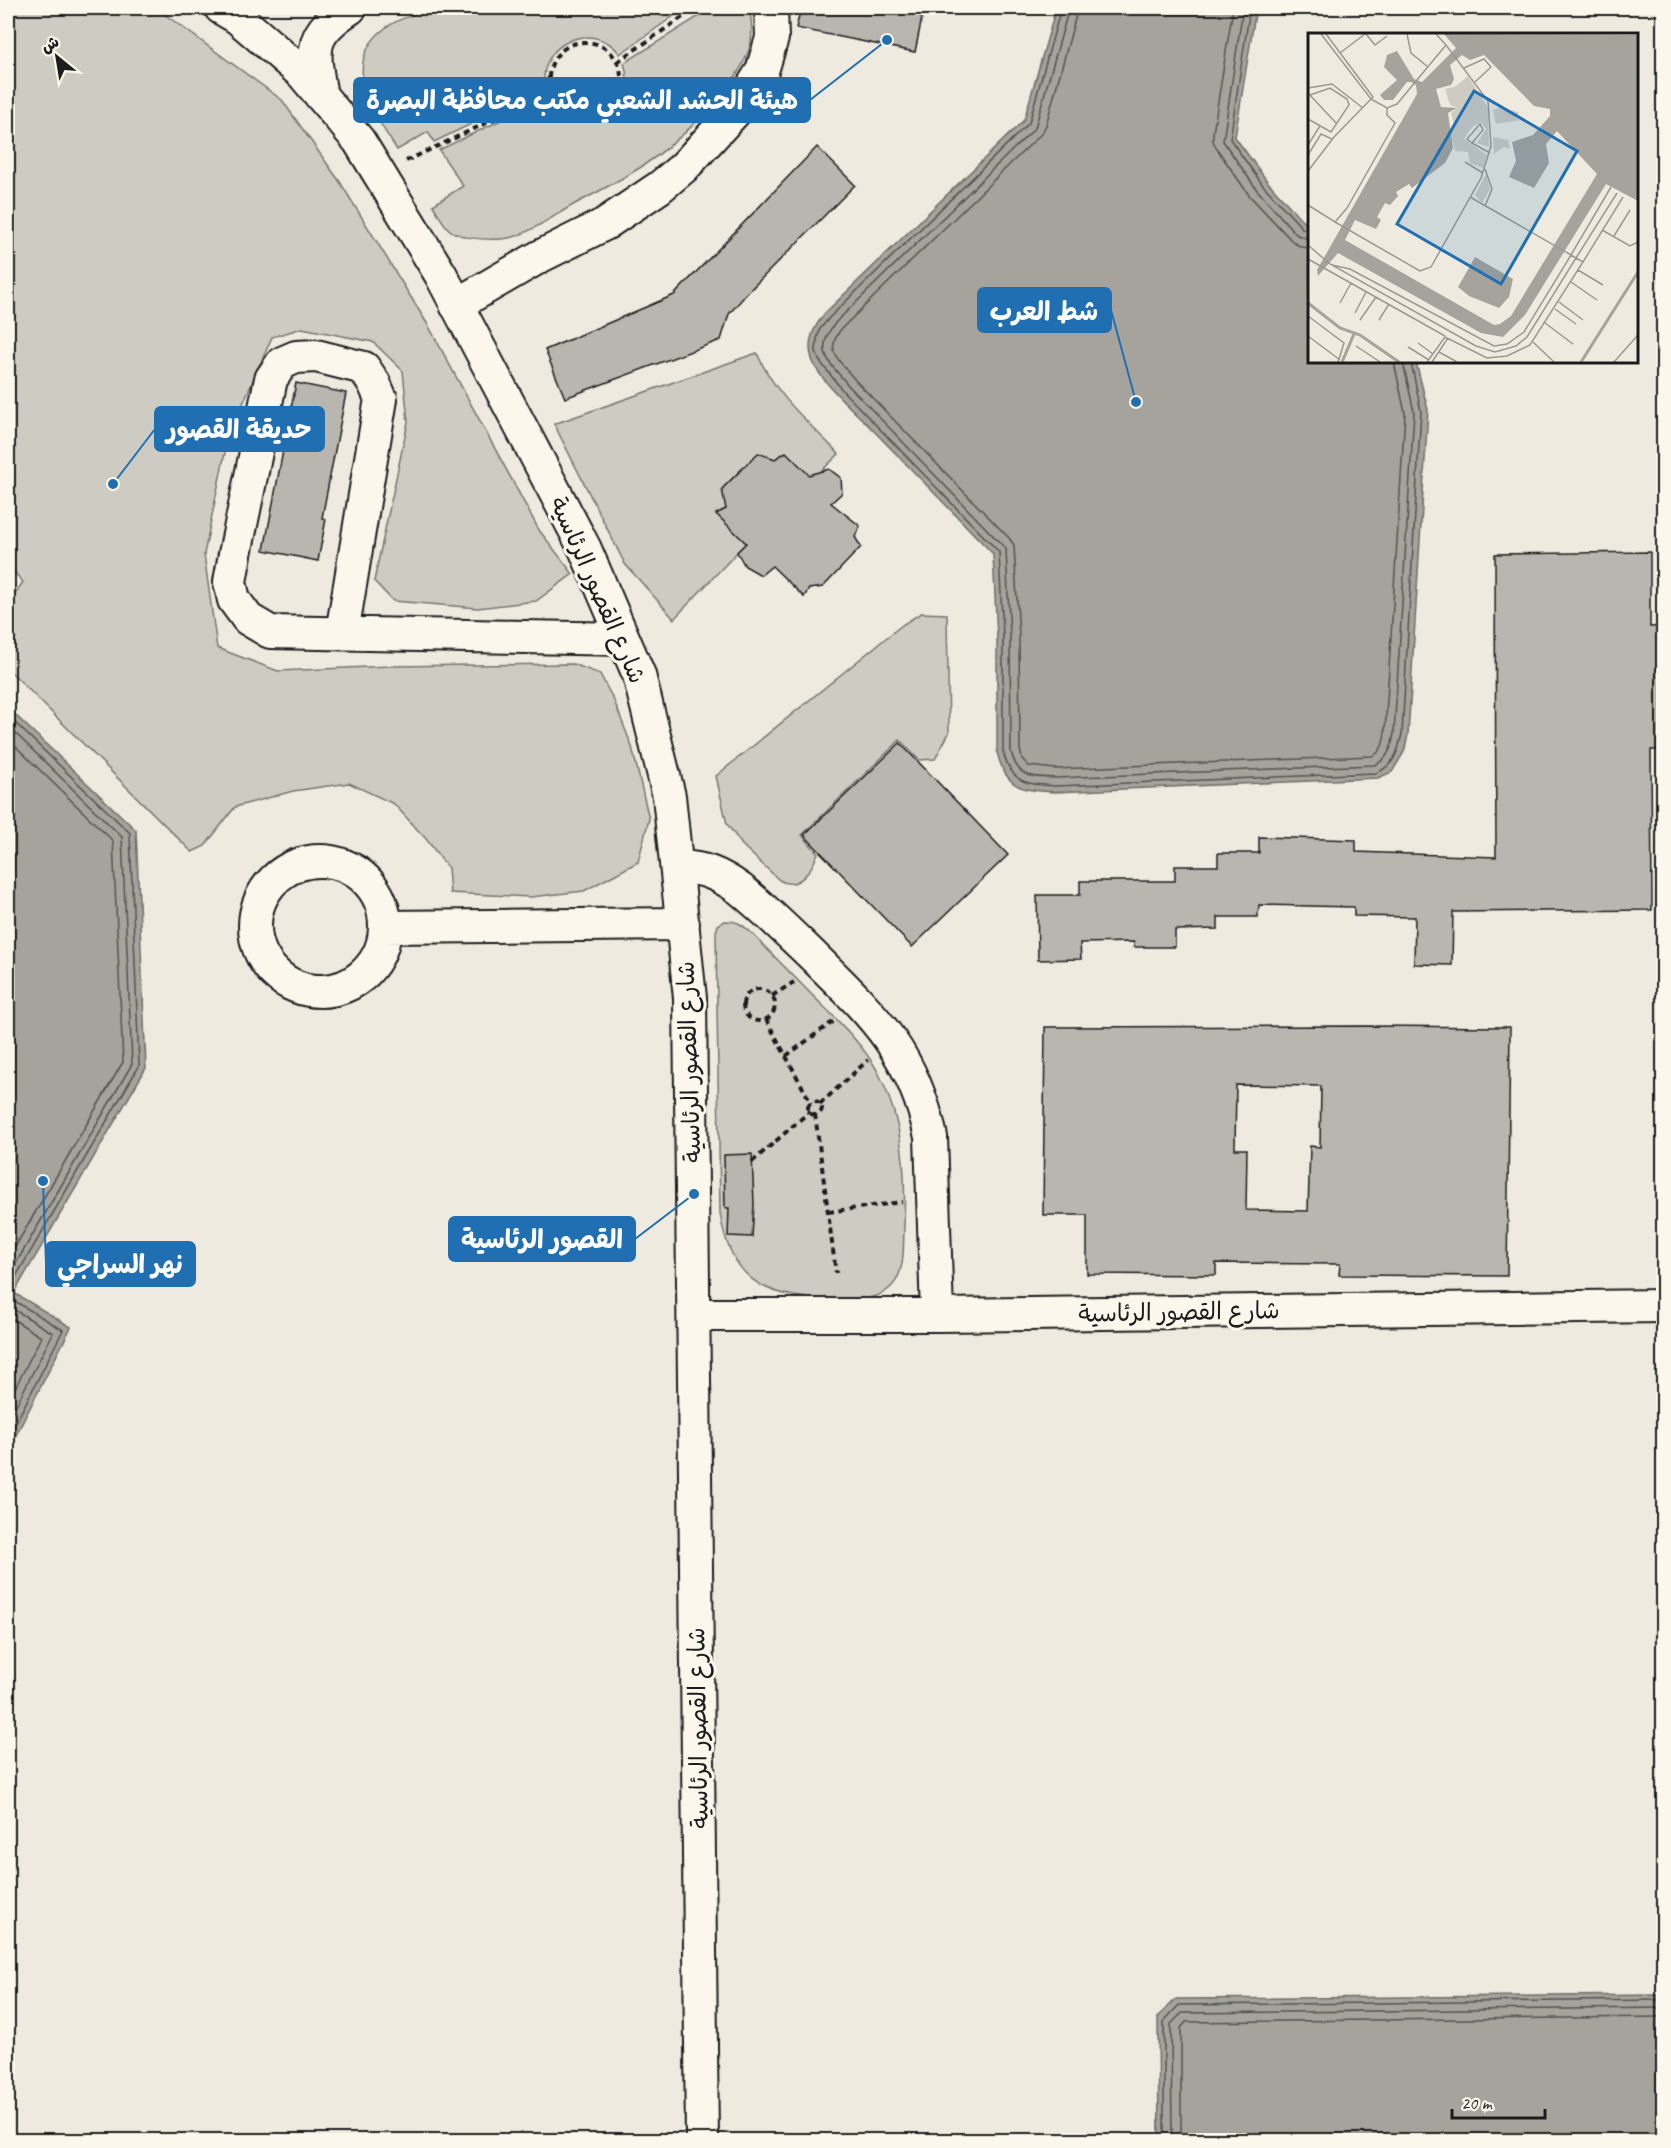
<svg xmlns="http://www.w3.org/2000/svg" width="1671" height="2148" font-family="Caveat,'Playpen Sans Arabic',sans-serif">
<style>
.green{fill:#ceccc2;stroke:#75746f;stroke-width:1.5}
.water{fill:#a6a39d;stroke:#6f6d69;stroke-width:1.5}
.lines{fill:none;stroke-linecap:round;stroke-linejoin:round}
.shore{stroke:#535250;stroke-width:1.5}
.building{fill:#b9b6af;stroke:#1c1c1c;stroke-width:1.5;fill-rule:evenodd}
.minor-casing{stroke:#1c1c1c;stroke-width:36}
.path{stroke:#1c1c1c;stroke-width:4;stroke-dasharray:6 4.5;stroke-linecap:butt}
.minor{stroke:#fbf7ec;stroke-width:32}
.labels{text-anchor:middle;stroke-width:6;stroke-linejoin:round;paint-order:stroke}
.street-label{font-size:24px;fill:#1c1c1c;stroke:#fbf7ec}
.inset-river{fill:none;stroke:#a6a39d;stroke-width:3}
.inset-road{fill:none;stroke:#9a9891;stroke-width:1.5}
.view{fill:#1f6fb2;fill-opacity:0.15;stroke:#1f6fb2;stroke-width:3}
.inset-edge{fill:none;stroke:#1c1c1c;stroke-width:3}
.leader{fill:none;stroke:#1f6fb2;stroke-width:2}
.callout-dot{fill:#1f6fb2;stroke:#fbf7ec;stroke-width:2}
.callout{fill:#1f6fb2;stroke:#1f6fb2;stroke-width:2}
.callout-label{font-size:26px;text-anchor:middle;font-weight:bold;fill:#fff}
</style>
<rect width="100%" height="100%" fill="#eeeadf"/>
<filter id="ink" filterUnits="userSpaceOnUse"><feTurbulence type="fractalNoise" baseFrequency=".0167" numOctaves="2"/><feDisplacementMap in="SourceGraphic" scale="12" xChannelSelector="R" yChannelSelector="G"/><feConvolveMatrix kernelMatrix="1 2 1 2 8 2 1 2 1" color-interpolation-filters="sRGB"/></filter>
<g filter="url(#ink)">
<!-- green -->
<path class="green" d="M 8,8 L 156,8 L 282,100 L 340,182 L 428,325 L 539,530 L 573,574 L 536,601 L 478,608 L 393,601 L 374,581 L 408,422 L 403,371 L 373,342 L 302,328 L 272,337 L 228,438 L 204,554 L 217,648 L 278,671 L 391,666 L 573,664 L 600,674 L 615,703 L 632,747 L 649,819 L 638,862 L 584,891 L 531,897 L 450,893 L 448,868 L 427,840 L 394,804 L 349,783 L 293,791 L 235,807 L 205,846 L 192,852 L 8,669 L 8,604 L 23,582 L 8,565 Z
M 431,8 L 685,8 L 620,54 C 593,18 536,44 545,88 L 434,142 L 428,132 L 397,150 C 374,114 339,65 384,29 C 396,19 416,14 431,8 Z
M 712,8 L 749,8 C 752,22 754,38 748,52 C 734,92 676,144 641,167 C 619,181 596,193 573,205 C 557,214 530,233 513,237 C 498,241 464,240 451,231 C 443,225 438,213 433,205 L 463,186 L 439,150 L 549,97 C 577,142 641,113 624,63 Z
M 757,353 C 774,394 809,423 839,454 L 813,479 L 780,461 L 760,453 L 756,455 L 725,486 L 733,506 L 721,511 L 721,517 L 746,543 L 674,619 L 625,564 L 554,424 Z
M 921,613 L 947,614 L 949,733 L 935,759 L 919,760 L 900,740 L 802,835 L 818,853 L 817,855 C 811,871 798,891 779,880 L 742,845 L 727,824 L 716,776 L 902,625 Z
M 725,921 C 729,921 734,921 738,923 C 749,928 757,939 765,947 C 782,964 799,982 816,999 C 837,1019 868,1050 880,1076 C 904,1126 906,1172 904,1226 C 903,1246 906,1272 891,1287 C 877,1301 858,1299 840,1299 C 772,1299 731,1287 720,1213 L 716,932 L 718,925 Z"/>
<!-- water -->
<path class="water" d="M 1056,8 L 1256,8 L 1235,137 L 1267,181 L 1309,228 L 1310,362 L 1416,362 L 1428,410 L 1408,735 L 1404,752 L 1392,772 L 1378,778 L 1055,792 C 1021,790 1006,789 997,752 L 997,638 L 993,554 C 952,511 910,468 868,425 C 853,410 818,379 812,359 C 806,341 814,327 825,313 L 1024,120 Z
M 8,708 L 136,830 L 146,1068 L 14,1293 L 71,1327 L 8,1451 Z
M 1663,1995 L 1663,2140 L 1159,2140 L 1158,2017 L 1176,1999 Z"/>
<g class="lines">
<!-- shore -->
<path class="shore" d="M 1061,8 L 1029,123 L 830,317 L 820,329 L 817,339 L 816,351 L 819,360 L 843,391 L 999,552 L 1003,638 L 1003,751 C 1011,784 1026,784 1055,786 L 1376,773 C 1394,766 1398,752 1402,734 L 1421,411 L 1411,362
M 1069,8 L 1035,128 L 836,322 C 813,350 829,362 848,385 L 1006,549 L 1010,638 L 1011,751 C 1017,778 1030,777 1055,778 L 1374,765 C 1388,760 1392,747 1394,733 L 1414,412 L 1403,362
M 1078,8 L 1046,125 L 1042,133 L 842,328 C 823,351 840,361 855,380 L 1009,538 L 1014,545 L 1019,637 L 1020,749 L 1022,759 L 1029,766 L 1055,769 L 1372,756 C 1382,753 1384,741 1385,732 L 1405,413 L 1394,362
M 1233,8 L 1213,133 L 1213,141 L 1217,149 L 1249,195 L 1293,242 L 1301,247 L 1310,248
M 1243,8 L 1223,141 L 1257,190 L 1297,235 L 1310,239
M 1250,8 L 1230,139 L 1262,184 L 1303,229 L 1310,231
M 8,716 L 130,833 L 139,1066 L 8,1290 L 11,1299 L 63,1330 L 8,1438
M 8,726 L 122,837 L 132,1064 L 8,1277
M 8,739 L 113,841 L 123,1062 L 8,1259
M 8,1306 L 53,1333 L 8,1421
M 8,1316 L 41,1337 L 8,1402
M 1164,2140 L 1164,2021 L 1179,2005 L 1664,2000
M 1172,2140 L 1171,2024 L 1182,2013 L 1664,2008
M 1181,2140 L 1181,2028 L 1186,2022 L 1664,2017"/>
</g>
<!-- building -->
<path class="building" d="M 801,8 L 924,8 L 915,52 L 796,28 Z
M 817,147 L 855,185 L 748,292 L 729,314 L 721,340 L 565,398 L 545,350 L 674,295 Z
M 296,383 L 346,393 L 322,518 L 326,519 L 318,561 L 264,550 Z
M 786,452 L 809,475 L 829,469 L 841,478 L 842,493 L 831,503 L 860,526 L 855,537 L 861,547 L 823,587 L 809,589 L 804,597 L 772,566 L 761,575 L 745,566 L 737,552 L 746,543 L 716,514 L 726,509 L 722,489 L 758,453 L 775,459 Z
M 1650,552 L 1650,627 L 1664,626 L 1664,750 L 1651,750 L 1652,910 L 1453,912 L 1452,965 L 1414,964 L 1415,917 L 1354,916 L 1354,907 L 1259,905 L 1258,917 L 1218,917 L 1218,929 L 1175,930 L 1175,947 L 1134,947 L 1134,942 L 1080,943 L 1081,959 L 1038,960 L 1037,895 L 1080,895 L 1080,881 L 1175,881 L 1175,866 L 1218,866 L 1218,853 L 1259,853 L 1259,837 L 1356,840 L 1356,852 L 1496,857 L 1495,554 Z
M 900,743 L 1008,855 L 912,947 L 804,835 Z
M 1365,1026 L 1510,1027 L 1507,1276 L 1339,1275 L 1340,1264 L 1216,1263 L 1216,1275 L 1087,1274 L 1087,1215 L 1043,1215 L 1045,1027 ZM 1236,1085 L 1321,1086 L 1320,1147 L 1310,1146 L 1308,1211 L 1246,1210 L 1247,1149 L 1235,1149 Z
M 752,1154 L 754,1204 L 752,1237 L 728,1236 L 729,1208 L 725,1208 L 724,1155 Z"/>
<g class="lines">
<!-- minor casing -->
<g class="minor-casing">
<path id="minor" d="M 221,8 L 238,18 L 302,73 L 359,141 L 441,275 L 585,549 L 639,675 L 669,796 L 690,998 L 702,2140
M 321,96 C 313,49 308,35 350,8
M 456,305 L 539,257 L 605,224 L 660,187 L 684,167 L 740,106 L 762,71 L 772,38 L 771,8
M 342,633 L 381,399 L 374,383 L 364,368 L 316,356 L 296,357 L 282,363 L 271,379 L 235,554 L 230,582 L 234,600 L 248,619 L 270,632 L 623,639
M255 926a65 65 0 1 1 130 0a65 65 0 1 1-130 0Z
M 677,868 C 702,866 720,875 740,889 C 766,910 790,934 814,957 C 873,1015 913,1052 931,1137 L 937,1314
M 385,927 L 683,924
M 694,1315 L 939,1315 L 1664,1306"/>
</g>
<!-- path -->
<path class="path" d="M549 78a36 36 0 1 1 72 0a36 36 0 1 1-72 0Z
M 617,62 L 696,8
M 406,161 L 552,92
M743 1005a16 16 0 1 1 32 0a16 16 0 1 1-32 0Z
M 772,996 L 794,982
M 766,1019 L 811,1103
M 786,1056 L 834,1021
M808 1108a7 7 0 1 1 14 0a7 7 0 1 1-14 0Z
M 820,1104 L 868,1060
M 815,1114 L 836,1273
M 752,1162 L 810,1111
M 828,1212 L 902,1202"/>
<!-- minor -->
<use href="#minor" class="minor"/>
</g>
</g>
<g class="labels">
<!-- street labels -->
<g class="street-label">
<text transform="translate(598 590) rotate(66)" y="8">شارع القصور الرئاسية</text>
<text transform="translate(689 1062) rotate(-92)" y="8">شارع القصور الرئاسية</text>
<text transform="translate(1179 1312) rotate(-1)" y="8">شارع القصور الرئاسية</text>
<text transform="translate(698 1728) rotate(-91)" y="8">شارع القصور الرئاسية</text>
</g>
</g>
<!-- overview -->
<g transform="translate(1308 33)">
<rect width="330" height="330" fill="#eeeadf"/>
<path d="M 160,43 L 180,75 L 181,114 L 169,110 L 178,96 L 173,89 L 164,94 L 156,106 L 179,122 L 175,135 L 162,130 L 160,119 L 147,118 L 142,97 L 147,95 L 143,80 L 150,75 L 142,72 L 137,56 L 148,53 ZM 193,74 L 210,79 L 211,83 L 206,84 L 212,87 L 188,91 L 185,77 ZM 185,104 L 200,107 L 202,116 L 196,114 L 186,121 ZM 178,141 L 182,156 L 174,170 L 167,162 Z" fill="#ceccc2"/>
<path d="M 136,1 L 330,2 L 330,168 L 298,151 L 217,282 L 195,304 L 173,300 L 30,220 L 10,243 L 9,237 L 109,61 L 108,52 L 103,49 L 99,49 L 85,67 L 76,67 L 72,62 L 89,47 L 76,34 L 79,22 L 89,18 L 106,46 L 114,49 L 148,15 ZM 154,22 L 162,27 L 176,22 L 226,73 L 242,76 L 242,83 L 225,102 L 204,109 L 208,128 L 201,144 L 226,155 L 241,130 L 238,111 L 249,98 L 289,141 L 203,283 L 192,291 L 186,292 L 37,207 L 47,187 L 68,196 L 73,187 L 69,184 L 77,170 L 82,172 L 90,163 L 88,159 L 101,151 L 104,155 L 137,130 L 145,115 L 140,80 L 149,75 L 133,74 L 128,56 L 143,52 L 146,46 L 142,32 ZM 167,224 L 205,246 L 201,264 L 191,275 L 161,263 L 150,254 Z" fill="#a6a39d" fill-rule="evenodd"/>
<path class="inset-river" d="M 0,270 L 32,295 L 52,302 L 91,329M 34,329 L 46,301M 273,329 L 330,239"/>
<path class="inset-road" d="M 13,1 L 63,66M 58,1 L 67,12 L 79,3M 99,1 L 103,20 L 120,34M 32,20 L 57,1M 156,35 L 176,26 L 183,34 L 167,49M 0,55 L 24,51 L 55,75M 0,60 L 29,91M 63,66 L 79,75 L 89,71 L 138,12 L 128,1M 0,86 L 23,99 L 41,72 L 39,66 L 22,55 L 2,62M 164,110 L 175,97 L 172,91 L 159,106 L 160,107 L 164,110 L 182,120M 0,112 L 12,93M 0,122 L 13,101 L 24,106M 157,129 L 175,140M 0,138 L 26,104 L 65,64 L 18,1M 162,164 L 263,222 L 303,154M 0,172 L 27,189 L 39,175 L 87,90 L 79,82 L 79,75M 177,173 L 184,156 L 177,136M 27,189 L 112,238 L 123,234 L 173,145 L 183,113 L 180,68 L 138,12M 294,197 L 322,213 L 330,209M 306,203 L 322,177M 0,212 L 22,231 L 168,313 L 187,319 L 208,313 L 219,304 L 268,225M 268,225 L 309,160M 0,226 L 137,303M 275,229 L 315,164M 24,232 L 42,236 L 186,313 L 199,311 L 216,299 L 263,222 L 275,229 L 222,312 L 199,323 L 179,325 L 137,304 L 119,329M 270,237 L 295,252M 263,249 L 289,267M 251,269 L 275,287M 32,270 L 43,250M 247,276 L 268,291M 47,280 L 58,259M 0,283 L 36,310 L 30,329M 52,287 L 68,264M 71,287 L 81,271M 237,290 L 265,311M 0,303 L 32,327M 225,309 L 246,329M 110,310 L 125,321M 48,313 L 72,329M 100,314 L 121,327M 131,319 L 149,329M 124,329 L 140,305M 306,329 L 330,302"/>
<path class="view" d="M 166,58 L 269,118 L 193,251 L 89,191 Z"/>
<rect width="330" height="330" class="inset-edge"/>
</g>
<!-- callouts -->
<path class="leader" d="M887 40L810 100M1136 402L1111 310M113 484L155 429M694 1194L635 1239M43 1181L46 1264"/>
<g class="callout-dot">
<circle cx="887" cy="40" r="6"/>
<circle cx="1136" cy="402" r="6"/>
<circle cx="113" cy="484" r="6"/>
<circle cx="694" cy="1194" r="6"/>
<circle cx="43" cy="1181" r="6"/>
</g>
<g class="callout">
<rect x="354" y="78" width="456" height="44" rx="6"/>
<rect x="978" y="288" width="133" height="44" rx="6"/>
<rect x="155" y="407" width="169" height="44" rx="6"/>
<rect x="449" y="1217" width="186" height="44" rx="6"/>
<rect x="46" y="1242" width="149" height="44" rx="6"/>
</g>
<g class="callout-label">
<text x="582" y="109">هيئة الحشد الشعبي مكتب محافظة البصرة</text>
<text x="1044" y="320">شط العرب</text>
<text x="239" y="438">حديقة القصور</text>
<text x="542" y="1248">القصور الرئاسية</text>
<text x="120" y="1273">نهر السراجي</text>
</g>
<!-- margin -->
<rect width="1671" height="2148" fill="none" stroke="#fbf7ec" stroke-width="30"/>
<rect x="15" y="15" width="1641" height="2118" fill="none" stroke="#1c1c1c" stroke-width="2" filter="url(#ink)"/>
<!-- north arrow -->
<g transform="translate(57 57) rotate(330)" stroke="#fbf7ec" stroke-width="4.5" paint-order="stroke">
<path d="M0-4.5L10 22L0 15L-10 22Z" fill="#1c1c1c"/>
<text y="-9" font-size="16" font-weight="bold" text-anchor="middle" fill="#1c1c1c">ش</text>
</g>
<!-- scale -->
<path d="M1452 2109v9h93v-9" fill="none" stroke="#1c1c1c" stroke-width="3"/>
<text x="1461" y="2109" font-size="18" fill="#1c1c1c" stroke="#fbf7ec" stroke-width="4.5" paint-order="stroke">20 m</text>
</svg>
